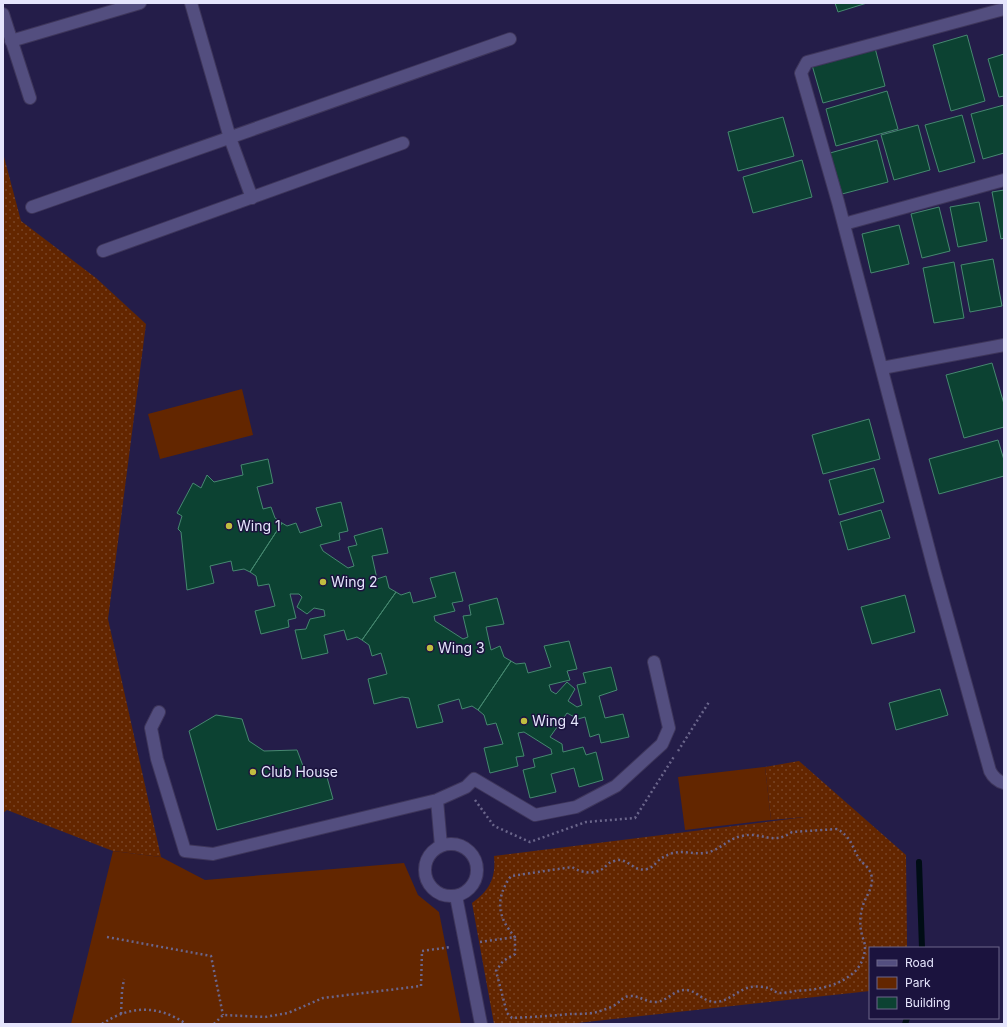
<svg xmlns="http://www.w3.org/2000/svg" width="1007" height="1027" font-family="Inter,sans-serif">
<style>
.green{fill:url(#green-dots)}
.pitch{fill:#632600}
.lines{fill:none;stroke-linecap:round;stroke-linejoin:round}
.stream{stroke:#000d15;stroke-width:6}
.building{fill:#0c4232;stroke:#468870}
.minor-casing{stroke:#3e365b;stroke-width:14}
.path{stroke:#6b668b;stroke-width:2.5;stroke-dasharray:2 3;stroke-linecap:butt}
.minor{stroke:#534e7f;stroke-width:12}
.poi-dot{fill:#c1bd40;stroke:#1b133e;stroke-width:1.5}
.labels{text-anchor:middle;stroke-width:3;stroke-linejoin:round;paint-order:stroke}
.poi-label{font-size:14px;fill:#e5e5fc;stroke:#1b133e;text-anchor:start}
</style>
<defs>
<pattern id="green-dots" width="8" height="8" patternUnits="userSpaceOnUse"><rect width="8" height="8" fill="#632600"/><path d="M2 2h.1M6 6h.1" fill="none" stroke="#794526" stroke-width="1.8" stroke-linecap="round"/></pattern>
</defs>
<rect width="100%" height="100%" fill="#241d49"/>
<!-- green -->
<path class="green" d="M 3,153 L 21,221 L 96,278 L 146,324 L 108,619 L 161,857 L 113,851 L 7,810 L 3,813 Z
M 799,761 L 906,855 L 907,948 L 870,948 L 870,991 L 568,1024 L 494,1024 L 472,903 C 490,890 496,878 494,856 L 805,817 L 771,820 L 765,767 Z"/>
<!-- pitch -->
<path class="pitch" d="M 242,389 L 253,435 L 160,459 L 148,414 Z
M 765,767 L 771,820 L 685,830 L 678,777 Z
M 113,851 L 161,857 L 205,880 L 404,863 L 418,895 L 439,912 L 461,1024 L 71,1024 Z"/>
<g class="lines">
<!-- stream -->
<path class="stream" d="M 919,862 L 922,948
M 905,1024 L 907,1018"/>
</g>
<!-- building -->
<path class="building" d="M 835,3 L 867,3 L 838,12 Z
M 967,35 L 985,101 L 951,111 L 933,45 Z
M 875,48 L 885,86 L 823,103 L 812,65 Z
M 1004,54 L 1004,96 L 999,97 L 988,59 Z
M 887,91 L 898,129 L 836,146 L 826,109 Z
M 1004,105 L 1004,153 L 983,159 L 971,114 Z
M 962,115 L 975,162 L 939,172 L 925,125 Z
M 783,117 L 794,156 L 738,171 L 728,132 Z
M 918,125 L 930,170 L 894,180 L 881,135 Z
M 877,140 L 888,182 L 842,194 L 830,153 Z
M 802,160 L 812,197 L 753,213 L 743,177 Z
M 1004,190 L 1004,238 L 1001,239 L 992,192 Z
M 979,202 L 987,241 L 958,247 L 950,207 Z
M 939,207 L 950,251 L 922,258 L 911,214 Z
M 899,225 L 909,264 L 871,273 L 862,234 Z
M 993,259 L 1002,306 L 970,312 L 961,265 Z
M 954,262 L 964,318 L 934,323 L 923,268 Z
M 992,363 L 1004,404 L 1004,427 L 964,438 L 946,375 Z
M 869,419 L 880,459 L 823,474 L 812,435 Z
M 998,440 L 1004,460 L 1004,476 L 939,494 L 929,459 Z
M 268,459 L 273,483 L 257,487 L 263,509 L 271,507 L 275,518 L 282,523 L 250,572 L 244,569 L 233,571 L 231,561 L 210,566 L 214,583 L 187,590 L 181,532 L 178,529 L 182,516 L 177,513 L 193,483 L 201,488 L 207,475 L 214,482 L 243,475 L 241,465 Z
M 874,468 L 884,502 L 839,515 L 829,480 Z
M 341,502 L 348,531 L 339,533 L 340,540 L 320,545 L 323,551 L 348,568 L 354,566 L 348,547 L 357,545 L 354,536 L 382,528 L 388,553 L 372,556 L 377,579 L 386,576 L 389,588 L 396,592 L 362,640 L 357,637 L 347,640 L 344,630 L 324,635 L 328,653 L 302,659 L 295,630 L 306,629 L 310,619 L 325,616 L 324,610 L 314,608 L 307,614 L 297,607 L 302,597 L 299,594 L 290,594 L 296,618 L 288,620 L 289,627 L 261,634 L 255,611 L 275,606 L 269,584 L 258,586 L 256,576 L 250,572 L 282,523 L 287,526 L 296,523 L 300,533 L 322,526 L 316,508 Z
M 881,510 L 890,538 L 848,550 L 840,522 Z
M 455,572 L 463,601 L 452,603 L 455,611 L 434,616 L 435,621 L 463,639 L 468,637 L 463,616 L 471,615 L 469,605 L 497,598 L 504,624 L 486,627 L 491,650 L 500,646 L 504,657 L 511,661 L 478,710 L 472,706 L 462,709 L 459,699 L 438,705 L 443,722 L 417,728 L 409,698 L 402,697 L 374,704 L 368,679 L 387,674 L 381,653 L 372,656 L 369,645 L 362,640 L 396,592 L 401,595 L 410,592 L 413,603 L 436,597 L 430,578 Z
M 905,595 L 915,632 L 872,644 L 861,607 Z
M 569,641 L 577,669 L 567,671 L 570,680 L 549,685 L 551,691 L 556,694 L 567,682 L 575,689 L 568,701 L 577,707 L 582,705 L 577,685 L 586,683 L 583,673 L 611,667 L 617,690 L 599,696 L 605,718 L 623,714 L 629,737 L 601,743 L 599,734 L 590,737 L 585,717 L 578,719 L 567,713 L 550,737 L 562,744 L 563,752 L 583,747 L 586,755 L 596,752 L 603,780 L 579,787 L 574,768 L 551,774 L 556,792 L 530,798 L 523,770 L 535,767 L 533,759 L 552,754 L 551,749 L 524,732 L 518,733 L 524,756 L 516,757 L 518,766 L 490,773 L 484,748 L 503,744 L 496,723 L 487,725 L 484,715 L 478,710 L 511,661 L 516,664 L 525,663 L 528,673 L 551,667 L 544,646 Z
M 940,689 L 948,715 L 896,730 L 889,703 Z
M 216,715 L 242,719 L 249,741 L 264,751 L 297,750 L 306,774 L 325,770 L 333,799 L 217,830 L 189,731 Z"/>
<g class="lines">
<!-- minor casing -->
<g class="minor-casing">
<path id="minor" d="M 191,3 L 230,138 L 252,198
M 1004,9 L 807,62 L 801,73 L 838,202 L 935,573 L 990,771 C 993,777 997,781 1004,783
M 3,14 L 30,98
M 11,41 L 140,3
M 32,207 L 510,39
M 844,224 L 1004,180
M 103,251 L 403,143
M 882,368 L 1004,345
M 159,712 L 151,728 L 157,759 L 185,851 L 213,854 L 437,800 L 466,787 L 474,779 L 535,815 L 576,807 L 616,786 L 662,744 L 669,728 L 654,662
M 437,800 L 441,846
M425 870a26 26 0 1 1 52 0a26 26 0 1 1-52 0Z
M 456,896 L 481,1024"/>
</g>
<!-- path -->
<path class="path" d="M 678,751 L 709,702
M 475,800 L 494,826 L 530,842 L 586,822 L 635,818 L 675,755
M 107,937 L 211,956 L 223,1015
M 480,942 L 515,937 C 497,917 495,898 511,876 L 572,867 C 582,873 594,875 604,868 C 607,865 609,862 614,861 C 628,856 633,873 647,869 C 652,868 654,865 657,862 C 661,858 665,856 670,854 C 683,849 696,856 709,852 C 721,849 729,838 742,836 C 762,831 772,846 792,832 L 837,829 C 852,837 852,848 860,860 C 862,863 862,862 864,864 C 869,868 872,874 872,880 C 872,887 868,894 865,900 C 860,911 859,924 862,935 C 863,939 865,943 865,947 C 865,957 860,968 852,974 C 837,987 815,990 795,991 C 791,992 785,993 780,993 C 776,993 773,990 769,988 C 764,987 757,986 751,987 C 738,989 729,1002 715,1002 C 701,1001 697,990 685,990 C 673,990 667,1002 655,1002 C 645,1002 639,995 629,996 C 623,997 621,1001 616,1004 C 613,1007 601,1011 597,1012 C 588,1014 578,1014 570,1014 C 550,1016 531,1017 512,1018 L 507,1013 L 496,971 L 503,961 L 515,954 L 515,937
M 121,1014 L 122,991 L 124,979
M 102,1024 C 130,1005 159,1005 186,1024
M 214,1024 L 223,1015 L 265,1017 L 288,1013 L 323,998 L 421,986 L 422,951 L 451,947"/>
<!-- minor -->
<use href="#minor" class="minor"/>
</g>
<!-- markers -->
<g class="poi-dot">
<circle cx="229" cy="526" r="4"/>
<circle cx="323" cy="582" r="4"/>
<circle cx="430" cy="648" r="4"/>
<circle cx="524" cy="721" r="4"/>
<circle cx="253" cy="772" r="4"/>
</g>
<g class="labels">
<!-- poi labels -->
<g class="poi-label">
<text x="237" y="531">Wing 1</text>
<text x="331" y="587">Wing 2</text>
<text x="438" y="653">Wing 3</text>
<text x="532" y="726">Wing 4</text>
<text x="261" y="777">Club House</text>
</g>
</g>
<!-- border -->
<rect width="1007" height="1027" fill="none" stroke="#e5e5fc" stroke-width="8"/>
<!-- legend -->
<rect x="869" y="947" width="130" height="72" fill="#1b133e" stroke="#6c678a"/>
<rect x="877" y="960" width="20" height="6" fill="#534e7f" stroke="#6c678a"/>
<text x="905" y="967" font-size="12" fill="#e5e5fc">Road</text>
<rect x="877" y="977" width="20" height="12" fill="#632600" stroke="#6c678a"/>
<text x="905" y="987" font-size="12" fill="#e5e5fc">Park</text>
<rect x="877" y="997" width="20" height="12" fill="#0c4232" stroke="#6c678a"/>
<text x="905" y="1007" font-size="12" fill="#e5e5fc">Building</text>
</svg>
